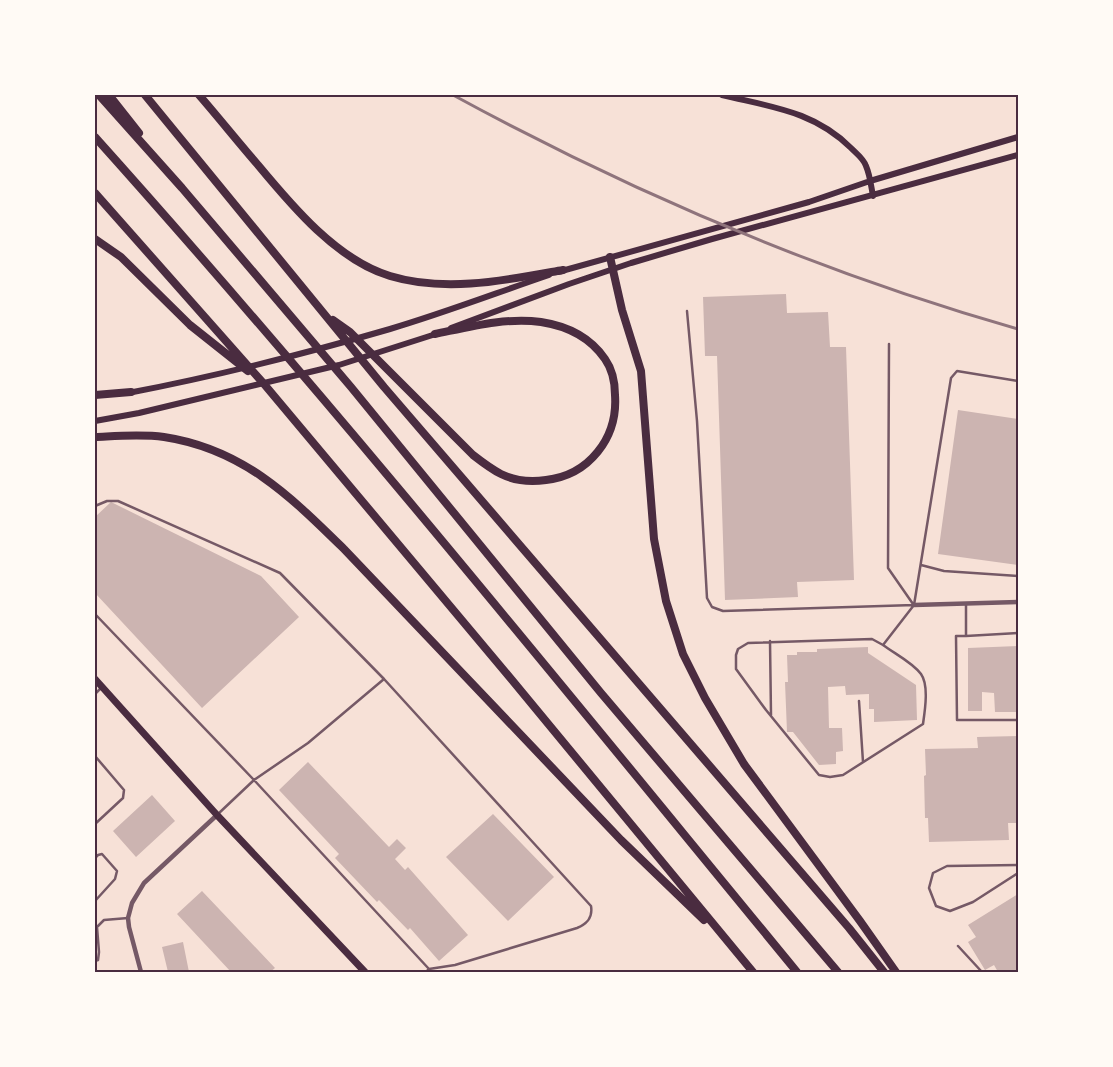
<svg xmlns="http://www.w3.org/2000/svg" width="1113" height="1067" font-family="'Nunito Sans',sans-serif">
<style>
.building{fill:#ccb4b1}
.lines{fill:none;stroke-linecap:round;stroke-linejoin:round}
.service{stroke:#755966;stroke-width:2.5}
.minor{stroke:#755966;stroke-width:4.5}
.secondary{stroke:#4a2c40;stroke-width:6}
.primary{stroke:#4a2c40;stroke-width:7}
.motorway{stroke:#4a2c40;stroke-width:8}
.rail{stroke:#8f747c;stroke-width:3}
.neatline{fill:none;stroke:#4a2c40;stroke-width:2}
</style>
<rect width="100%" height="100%" fill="#f7e1d7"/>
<!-- building -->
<path class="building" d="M 786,294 L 787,313 L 828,312 L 830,347 L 846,347 L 854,580 L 797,582 L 798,597 L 725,600 L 717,356 L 705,356 L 703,297 Z
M 958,410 L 1018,419 L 1018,565 L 938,554 Z
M 111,502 L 261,576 L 299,617 L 202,708 L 95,593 L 95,517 Z
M 1018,646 L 1018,712 L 995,712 L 994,693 L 982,692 L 982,711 L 968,711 L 968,648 Z
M 868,647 L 868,653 L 916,685 L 917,720 L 874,722 L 874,709 L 869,709 L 869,694 L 846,695 L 845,686 L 828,687 L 829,728 L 842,728 L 843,751 L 836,752 L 836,764 L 819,765 L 793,732 L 787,732 L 785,682 L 788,682 L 787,655 L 797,655 L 797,652 L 817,652 L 817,649 Z
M 1018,736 L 1018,823 L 1008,823 L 1009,840 L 929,842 L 928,818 L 925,818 L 924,776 L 926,775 L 925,749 L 978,748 L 977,737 Z
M 308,762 L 389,847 L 397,839 L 406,848 L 395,859 L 405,870 L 408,867 L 468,935 L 439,961 L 410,928 L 408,930 L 379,900 L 377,902 L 335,858 L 339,854 L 279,790 Z
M 152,795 L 175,821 L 136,857 L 113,831 Z
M 493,814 L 554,877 L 508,921 L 446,857 Z
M 202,891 L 275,968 L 270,972 L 231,972 L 177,914 Z
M 1018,894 L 1018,972 L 998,972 L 994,965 L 985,970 L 968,942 L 976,937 L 968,925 Z
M 183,942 L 189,972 L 168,972 L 162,947 Z"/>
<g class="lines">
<!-- service -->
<path class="service" d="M 687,311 L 697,421 L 707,598 L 712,607 L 723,611 L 914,605
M 889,344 L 888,568 L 913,604
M 95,506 L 107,501 L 118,501 L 280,573 L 384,679
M 921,565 L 944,571 L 1018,576
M 966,604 L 966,636 L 956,636 L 957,720 L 1018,720
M 95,614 L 254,780 L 429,969 L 426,972
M 966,636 L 1018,633
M 770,641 L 771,715
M 883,645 L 872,639 L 748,643 L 738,649 L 736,655 L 736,669 L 766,710 L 819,775 L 830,777 L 843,775 L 923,724 C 925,710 929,685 921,674 C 912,662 895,654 883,645 L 914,605 L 951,378 L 957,371 L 1018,381
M 95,694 L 101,688
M 859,701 L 863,762
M 95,756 L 124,790 L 123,798 L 95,824
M 218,814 L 254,780 L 308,743 L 384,679 L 591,906 C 593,918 587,924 577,928 L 455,965 L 429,969
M 95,858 L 98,855 L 102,854 L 117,871 L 115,879 L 95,901
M 1018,865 L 947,866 L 933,873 L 929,888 L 936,906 L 950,911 L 973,902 L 1018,873
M 958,946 L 982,972
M 95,961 L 98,960 L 99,952 L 97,927 L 104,920 L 128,918"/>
<!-- minor -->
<path class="minor" d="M 914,605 L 1018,602
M 141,972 L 129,927 L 128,918 L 132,903 L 144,883 L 217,815"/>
<!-- secondary -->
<path class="secondary" d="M 722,95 C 771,107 814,111 851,148 C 856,153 864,159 866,166 C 870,175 871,186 873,196
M 558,272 L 809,202 L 870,181 L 1018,137
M 451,328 L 569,284 L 631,263 L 712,239 L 1018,155
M 128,393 C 217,376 304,354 390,329 C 444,313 496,293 549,275
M 95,421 L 139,413 L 339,365 L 439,333"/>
<!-- primary -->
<path class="primary" d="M 95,679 L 217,815 L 365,972"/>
<!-- motorway -->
<path class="motorway" d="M 99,95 L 182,188 L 351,387 L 601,693 L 838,972
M 109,95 L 139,133
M 145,95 L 384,387 L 849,928 L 884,972
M 199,95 C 219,118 238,142 258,165 C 292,206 337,260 390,276 C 446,293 507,280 563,270
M 95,137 C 338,408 566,691 797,972
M 95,193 L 264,384 L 512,680 L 753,972
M 95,239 L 121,257 L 190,325 L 248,371
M 610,257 L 622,310 L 641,371 L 654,539 L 666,601 L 683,654 L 705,698 L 744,764 L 860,921 L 896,972
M 333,320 L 350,332 L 473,455 C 482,462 491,469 501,474 C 515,481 531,482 546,480 C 589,475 618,438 615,395 C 615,383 612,369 605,359 C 590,337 567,326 541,322 C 506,317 469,327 435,334
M 95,395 L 131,392
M 95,437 C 118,436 141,434 164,437 C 243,449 290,496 344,549 L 621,840 L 704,920"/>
<!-- rail -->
<path class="rail" d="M 453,95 C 633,193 821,273 1018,329"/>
</g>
<!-- border -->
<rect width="1113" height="1067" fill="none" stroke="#fffaf5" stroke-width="192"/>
<rect x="96" y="96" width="921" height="875" class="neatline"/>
</svg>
